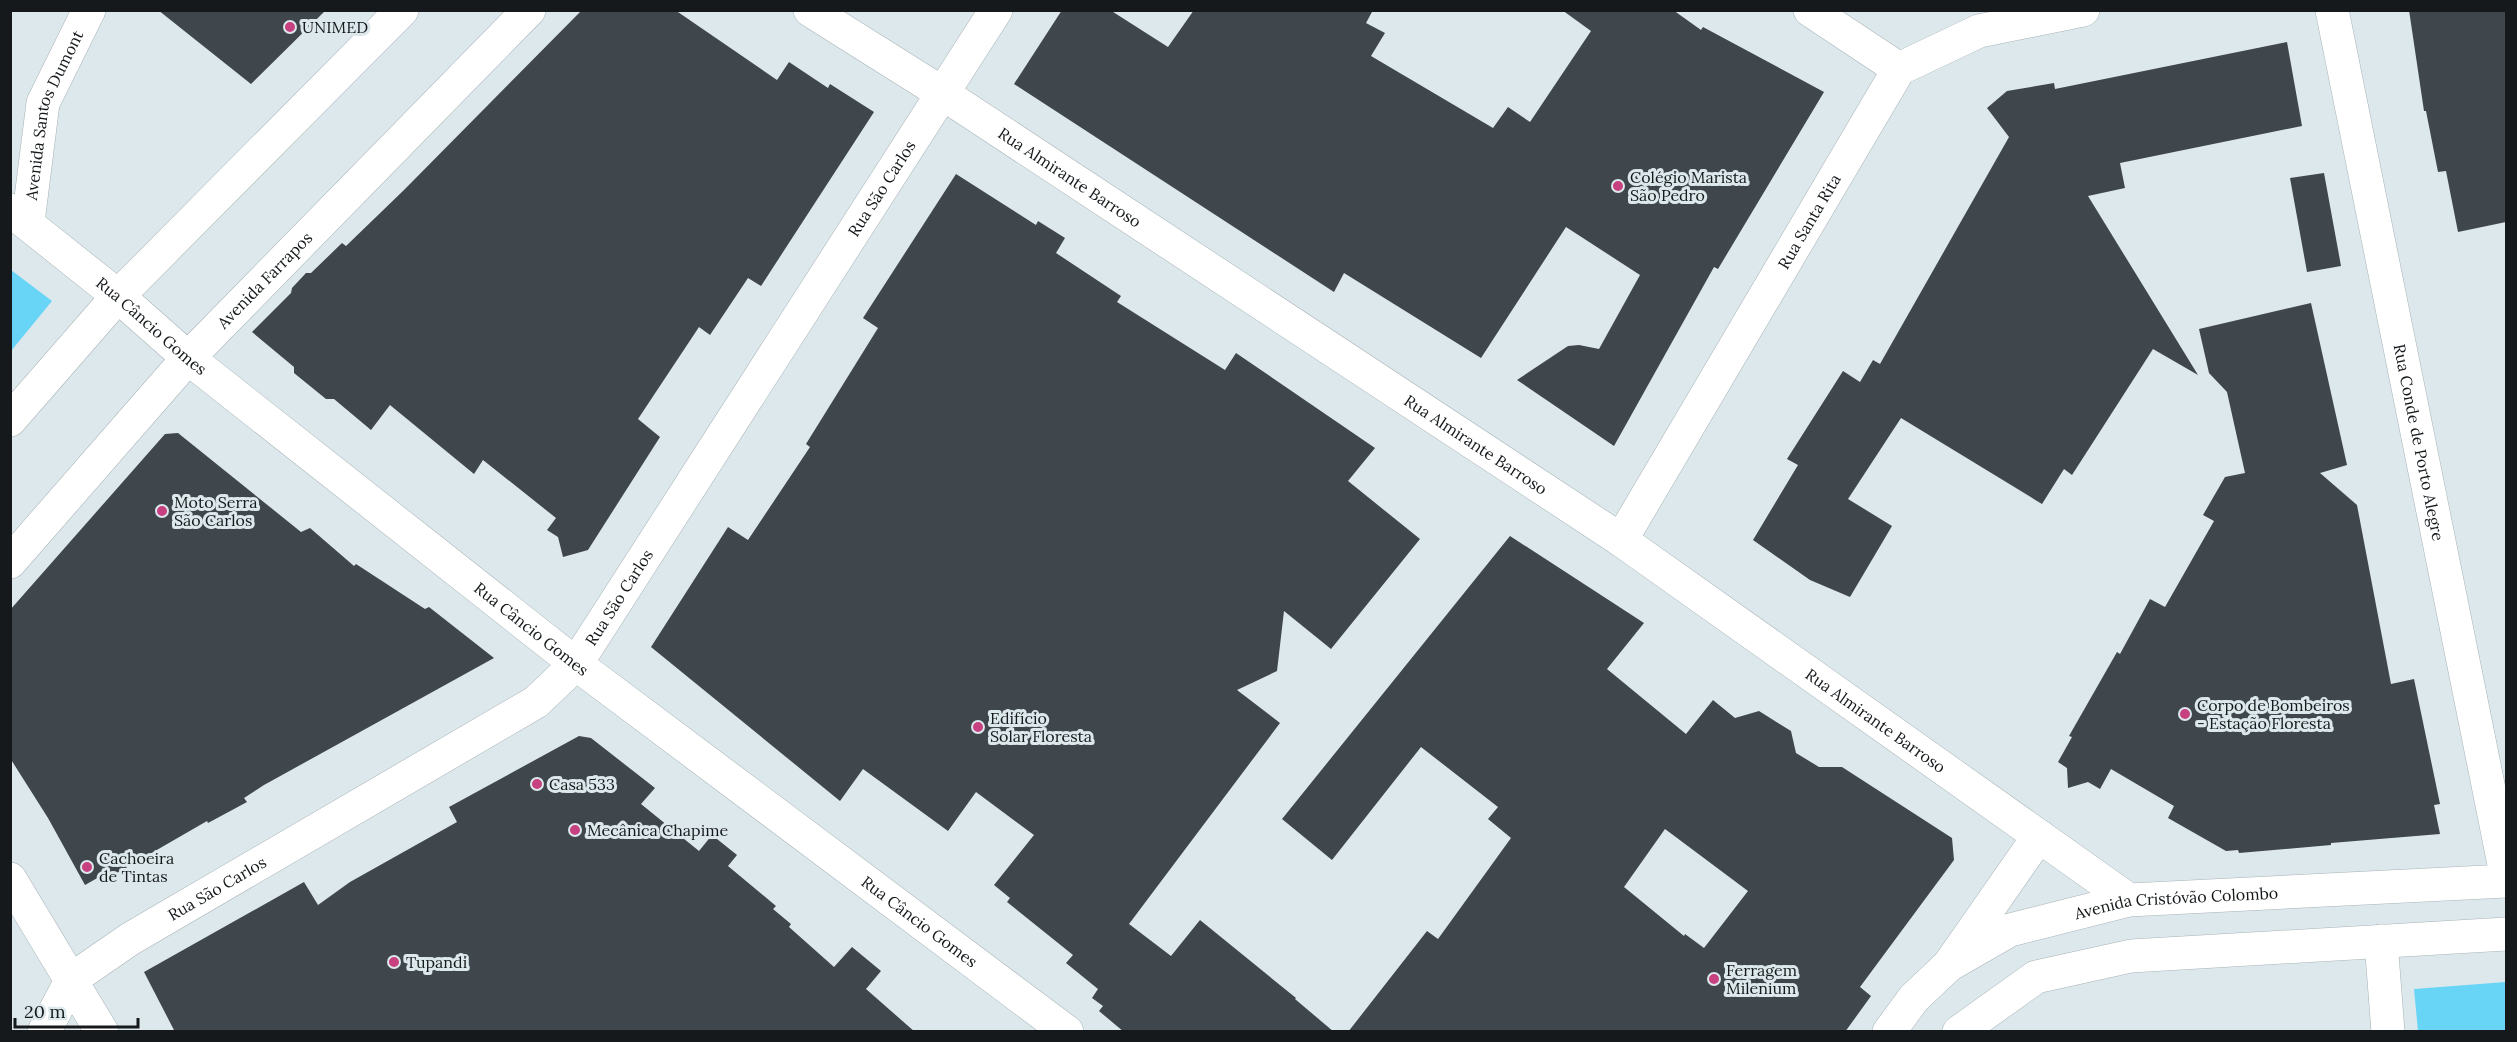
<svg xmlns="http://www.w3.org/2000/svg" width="2517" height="1042" font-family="Lora,serif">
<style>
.green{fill:#68d5f7}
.building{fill:#3f464c;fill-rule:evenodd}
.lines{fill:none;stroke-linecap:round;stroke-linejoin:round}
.minor-casing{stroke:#a8b3b7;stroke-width:34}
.major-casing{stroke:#a8b3b7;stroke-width:34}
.minor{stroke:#fff;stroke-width:33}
.major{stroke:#fff;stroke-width:33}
.poi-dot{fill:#c7407f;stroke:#dce8ec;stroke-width:2}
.labels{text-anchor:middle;stroke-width:6;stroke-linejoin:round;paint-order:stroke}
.poi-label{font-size:16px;fill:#15191b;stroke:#dce8ec;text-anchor:start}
.street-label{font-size:16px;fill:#15191b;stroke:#dce8ec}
</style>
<rect width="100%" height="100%" fill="#dce8ec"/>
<!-- green -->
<path class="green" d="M 11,270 L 52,301 L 11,351 Z
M 2506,982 L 2506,1031 L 2418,1031 L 2414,989 Z"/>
<!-- building -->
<path class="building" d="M 158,10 L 326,10 L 251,84 Z
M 582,10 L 675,10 L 777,80 L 789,62 L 828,88 L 830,84 L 874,112 L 761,286 L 748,278 L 710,335 L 699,327 L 638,419 L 660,437 L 588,550 L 563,557 L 558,537 L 547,530 L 556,518 L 483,460 L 474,474 L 390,405 L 371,430 L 334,399 L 326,399 L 294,373 L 294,367 L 252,332 L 291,293 L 292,288 L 306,273 L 311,273 L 342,243 L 346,246 L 404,190 Z
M 1062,10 L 1110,10 L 1168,47 L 1194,10 L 1373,10 L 1366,23 L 1385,33 L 1371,56 L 1493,128 L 1508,107 L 1530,122 L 1591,31 L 1562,10 L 1673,10 L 1701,30 L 1703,27 L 1824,92 L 1718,269 L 1714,267 L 1614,446 L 1517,380 L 1568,346 L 1579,345 L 1599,349 L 1640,275 L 1566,227 L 1481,358 L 1344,273 L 1334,292 L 1014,84 Z
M 2409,10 L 2506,10 L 2506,222 L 2458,232 L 2446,171 L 2438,172 L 2426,111 L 2424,111 Z
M 2287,42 L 2302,126 L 2120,163 L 2125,188 L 2088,196 L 2198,375 L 2153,349 L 2072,475 L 2064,469 L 2042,504 L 1901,418 L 1848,499 L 1892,526 L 1850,597 L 1810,580 L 1753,540 L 1798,465 L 1787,459 L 1843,371 L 1860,382 L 1873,360 L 1880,364 L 2009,137 L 1987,108 L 2007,91 L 2054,83 L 2055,89 Z
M 2324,173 L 2341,266 L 2307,272 L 2290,178 Z
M 956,174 L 1036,225 L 1038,221 L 1065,238 L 1056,253 L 1121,296 L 1117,302 L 1225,370 L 1236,353 L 1375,448 L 1348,481 L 1420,539 L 1331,649 L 1284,611 L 1277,671 L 1237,690 L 1280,723 L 1129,924 L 1171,956 L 1200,920 L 1296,998 L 1295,999 L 1334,1032 L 1124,1032 L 1099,1011 L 1103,1006 L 1092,998 L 1098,989 L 1066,963 L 1073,955 L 1007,902 L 1010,898 L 994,885 L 1034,835 L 976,792 L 948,831 L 863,769 L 840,801 L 651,647 L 728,527 L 748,540 L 810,447 L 806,444 L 878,328 L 863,318 Z
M 2311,303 L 2347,465 L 2320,473 L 2357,505 L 2391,684 L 2414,679 L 2440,804 L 2434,805 L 2440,834 L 2331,843 L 2331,845 L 2239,853 L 2238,850 L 2226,851 L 2168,818 L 2174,806 L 2111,769 L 2100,789 L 2088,782 L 2068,788 L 2067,768 L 2058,762 L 2072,737 L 2069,736 L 2117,652 L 2120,654 L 2150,599 L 2165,607 L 2214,521 L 2203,515 L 2225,477 L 2245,473 L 2227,392 L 2209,373 L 2199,329 Z
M 178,433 L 301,532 L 310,528 L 354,566 L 356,564 L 425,609 L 429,607 L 494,658 L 264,785 L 244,798 L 247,802 L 208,823 L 207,821 L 110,877 L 108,872 L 85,885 L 48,818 L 10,758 L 10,610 L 165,434 Z
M 1510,536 L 1644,623 L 1607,669 L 1686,734 L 1713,700 L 1735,718 L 1759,711 L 1791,731 L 1796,753 L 1819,767 L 1842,767 L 1952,838 L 1954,860 L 1860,987 L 1871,996 L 1845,1032 L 1348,1032 L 1427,931 L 1438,939 L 1511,838 L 1488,819 L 1498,807 L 1421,747 L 1332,860 L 1282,819 ZM 1665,829 L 1748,891 L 1704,948 L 1685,934 L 1684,936 L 1624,887 Z
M 579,736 L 591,738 L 655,788 L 641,804 L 699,851 L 712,835 L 737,855 L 728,866 L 776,906 L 773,909 L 791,924 L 789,927 L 834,967 L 852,947 L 881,971 L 866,989 L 915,1032 L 175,1032 L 144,972 L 304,882 L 318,905 L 350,882 L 457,822 L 449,807 Z"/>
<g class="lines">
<!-- minor casing -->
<g class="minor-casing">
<g id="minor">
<path id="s1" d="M 810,10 L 942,93 L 1621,540 L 2129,900"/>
<path d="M 1810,10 L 1899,69"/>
<path id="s2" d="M 10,210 L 118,296 L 188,358 L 576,664 L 1067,1032"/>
<path id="s3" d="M 28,222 L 43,103 L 89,10"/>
<path id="s4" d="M 1621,540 L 1899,69 L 1979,31 L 2083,10"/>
<path d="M 10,879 L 102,1032"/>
<path d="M 2381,941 L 2388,1032"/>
<path d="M 1949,965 L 2039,836"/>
<path id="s5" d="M 44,1032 L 72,979 L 130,939 L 536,702 L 576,664 L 996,10"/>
</g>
</g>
<!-- major casing -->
<g class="major-casing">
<g id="major">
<path id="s6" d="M 2332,10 L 2506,874"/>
<path d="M 10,420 L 118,296 L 402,10"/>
<path id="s7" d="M 10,562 L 188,358 L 529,10"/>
<path id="s8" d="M 1889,1032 L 1914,998 L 1949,965 L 2010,930 L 2129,900 L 2506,881"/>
<path d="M 1959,1032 L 2036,977 L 2131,956 L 2506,934"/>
</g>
</g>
<!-- minor -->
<use href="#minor" class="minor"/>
<!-- major -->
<use href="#major" class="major"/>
</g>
<!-- markers -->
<g class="poi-dot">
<circle cx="290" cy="27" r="6"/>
<circle cx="1618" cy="186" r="6"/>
<circle cx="162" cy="511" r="6"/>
<circle cx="2185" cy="714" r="6"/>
<circle cx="978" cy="727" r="6"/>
<circle cx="537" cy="784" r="6"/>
<circle cx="575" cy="830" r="6"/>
<circle cx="87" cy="867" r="6"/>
<circle cx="394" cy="962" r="6"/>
<circle cx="1714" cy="979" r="6"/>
</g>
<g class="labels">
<!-- poi labels -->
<g class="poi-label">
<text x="302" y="33">UNIMED</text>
<text x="1630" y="183">Colégio Marista<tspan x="1630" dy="18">São Pedro</tspan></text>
<text x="174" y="508">Moto Serra<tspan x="174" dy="18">São Carlos</tspan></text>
<text x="2197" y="711">Corpo de Bombeiros<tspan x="2197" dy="18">- Estação Floresta</tspan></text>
<text x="990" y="724">Edifício<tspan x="990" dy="18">Solar Floresta</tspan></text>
<text x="549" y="790">Casa 533</text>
<text x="587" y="836">Mecânica Chapime</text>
<text x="99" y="864">Cachoeira<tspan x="99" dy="18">de Tintas</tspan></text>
<text x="406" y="968">Tupandi</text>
<text x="1726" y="976">Ferragem<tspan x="1726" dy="18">Milenium</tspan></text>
</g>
<!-- street labels -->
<g class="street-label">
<text dy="6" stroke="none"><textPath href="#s3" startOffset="111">Avenida Santos Dumont</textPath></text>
<text dy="6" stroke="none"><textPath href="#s1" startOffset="309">Rua Almirante Barroso</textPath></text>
<text dy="6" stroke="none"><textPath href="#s5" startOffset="1221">Rua São Carlos</textPath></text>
<text dy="6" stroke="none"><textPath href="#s4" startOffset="370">Rua Santa Rita</textPath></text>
<text dy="6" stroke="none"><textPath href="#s7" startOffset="380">Avenida Farrapos</textPath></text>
<text dy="6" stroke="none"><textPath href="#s2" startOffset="183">Rua Câncio Gomes</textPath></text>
<text dy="6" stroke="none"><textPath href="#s6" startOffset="441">Rua Conde de Porto Alegre</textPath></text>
<text dy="6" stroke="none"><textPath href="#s1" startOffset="795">Rua Almirante Barroso</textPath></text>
<text dy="6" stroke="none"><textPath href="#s5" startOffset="735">Rua São Carlos</textPath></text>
<text dy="6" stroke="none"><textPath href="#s2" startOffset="669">Rua Câncio Gomes</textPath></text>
<text dy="6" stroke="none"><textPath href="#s1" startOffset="1281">Rua Almirante Barroso</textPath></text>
<text dy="6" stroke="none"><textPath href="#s5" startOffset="231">Rua São Carlos</textPath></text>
<text dy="6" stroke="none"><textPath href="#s8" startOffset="330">Avenida Cristóvão Colombo</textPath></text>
<text dy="6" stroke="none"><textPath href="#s2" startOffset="1155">Rua Câncio Gomes</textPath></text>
</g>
</g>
<!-- border -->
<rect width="2517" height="1042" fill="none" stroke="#15191b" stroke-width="24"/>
<!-- scale -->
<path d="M15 1018v9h123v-9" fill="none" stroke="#15191b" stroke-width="3"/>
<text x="24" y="1018" font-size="18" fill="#15191b" stroke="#dce8ec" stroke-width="4.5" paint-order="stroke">20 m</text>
</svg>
